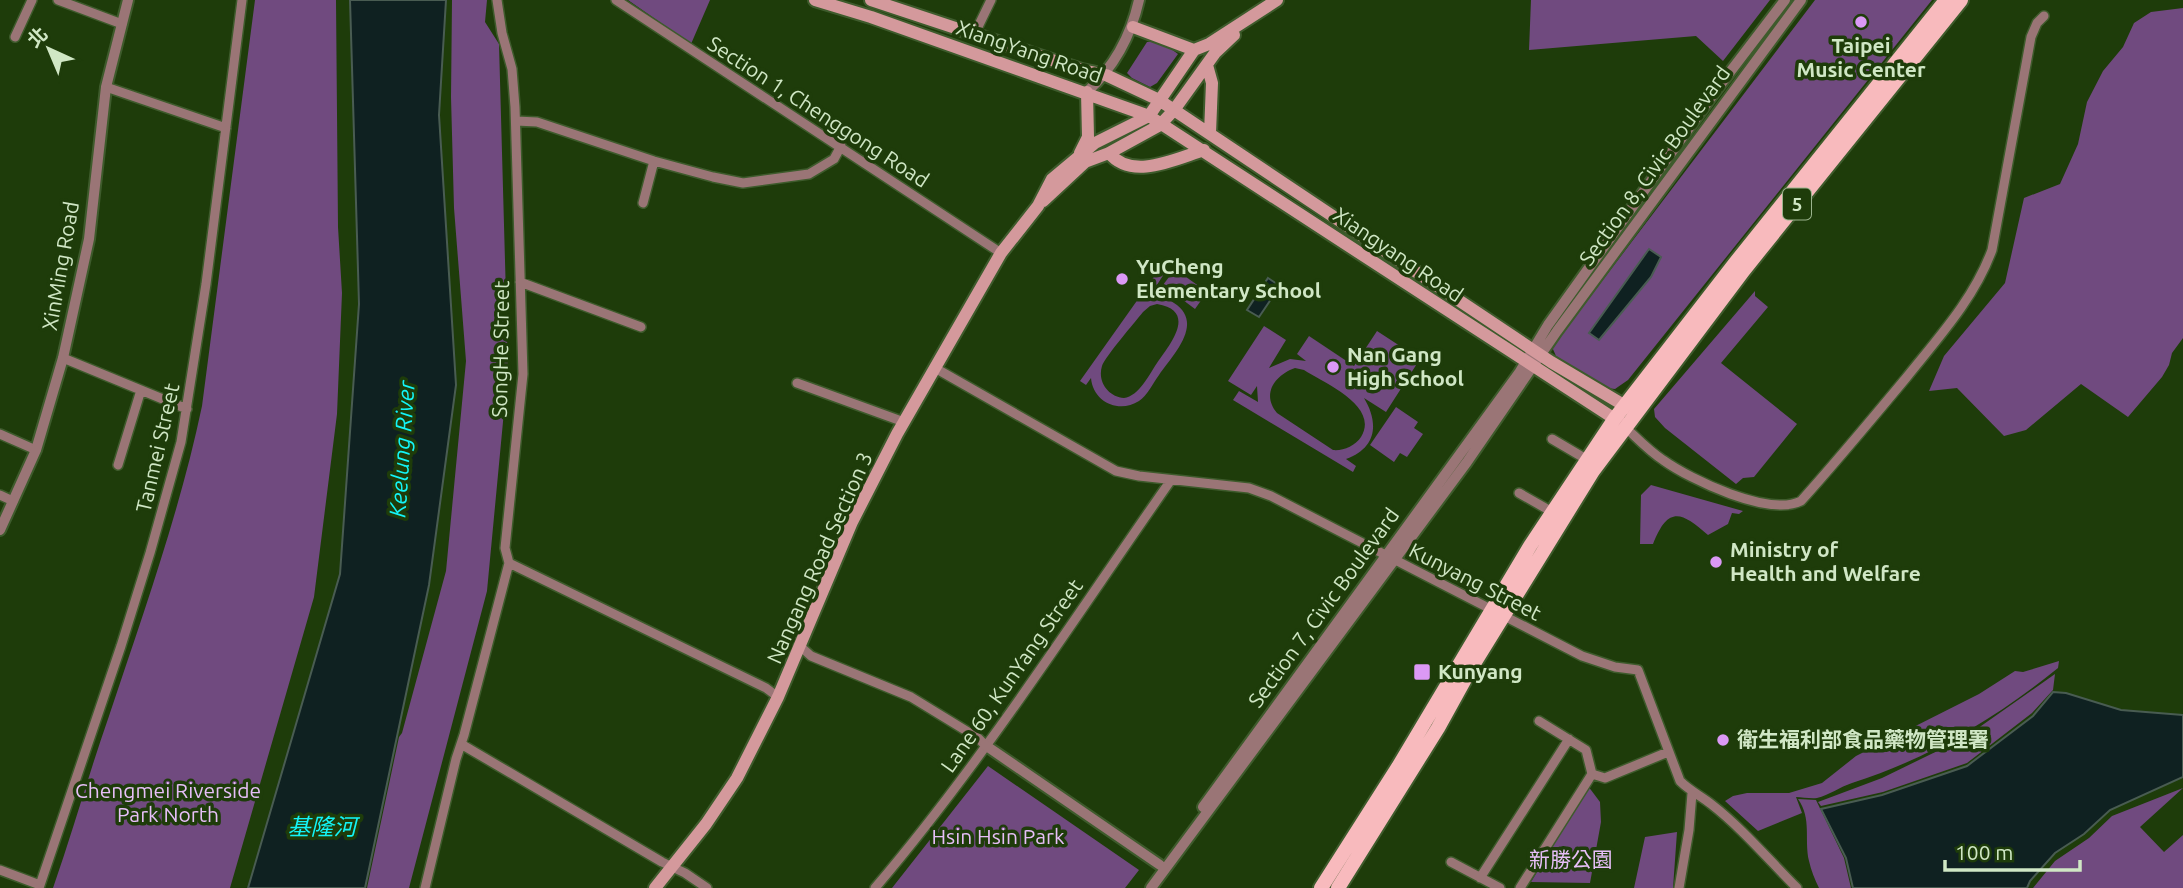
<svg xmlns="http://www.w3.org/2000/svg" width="2183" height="888" font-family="Ubuntu,'Noto Sans TC',sans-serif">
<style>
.green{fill:#704a7f;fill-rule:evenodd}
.water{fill:#0f2121;stroke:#495c52;stroke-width:2}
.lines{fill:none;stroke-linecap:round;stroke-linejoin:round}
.minor-casing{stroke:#3e5b2c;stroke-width:12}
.tertiary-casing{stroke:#3e5b2c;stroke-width:14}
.secondary-casing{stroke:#3e5b2c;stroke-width:16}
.primary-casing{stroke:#3e5b2c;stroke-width:18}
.minor{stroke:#9a7576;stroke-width:9}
.tertiary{stroke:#9a7576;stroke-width:10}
.secondary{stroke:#d4999c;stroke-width:12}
.primary{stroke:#f8babd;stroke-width:14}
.poi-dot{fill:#db99f5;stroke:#1e3c0a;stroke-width:2.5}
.labels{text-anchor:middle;stroke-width:7;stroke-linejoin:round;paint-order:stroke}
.shield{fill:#1e3c0a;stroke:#9bb48d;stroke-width:2}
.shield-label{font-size:19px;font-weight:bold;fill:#d0e7c5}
.poi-label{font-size:21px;font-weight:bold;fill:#d0e7c5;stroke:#1e3c0a;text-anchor:start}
.street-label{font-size:21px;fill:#d0e7c5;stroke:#1e3c0a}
.park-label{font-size:21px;fill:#e7bff8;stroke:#1e3c0a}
.water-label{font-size:23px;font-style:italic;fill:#13f5f7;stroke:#1e3c0a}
</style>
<rect width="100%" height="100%" fill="#1e3c0a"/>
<!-- green -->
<path class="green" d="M 255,0 L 336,0 L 338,227 L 342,293 L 337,414 L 314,597 L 230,888 L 53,888 C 73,831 89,773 109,716 C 143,614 180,511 202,406 Z
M 452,0 L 487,0 L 485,22 L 499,44 L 508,369 L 487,591 L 409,888 L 367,888 L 399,737 L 402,733 L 446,571 L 466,361 L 454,208 L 451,97 Z
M 628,0 L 710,0 L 691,44 Z
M 1531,0 L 1770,0 L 1723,61 L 1696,36 L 1529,50 Z
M 1815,0 L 1932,0 L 1628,380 L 1615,389 L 1606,388 L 1556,356 L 1552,347 Z
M 2183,8 L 2183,338 L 2172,353 L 2169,365 L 2162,377 L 2128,417 L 2081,384 L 2026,430 L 2004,436 L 1957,388 L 1929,391 L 1944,356 L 2005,283 L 2024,198 L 2060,184 L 2078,144 L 2087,102 L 2103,71 L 2123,47 L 2134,23 L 2151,12 Z
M 1160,41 L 1178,54 L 1157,83 L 1150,87 L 1132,78 L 1127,73 L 1147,42 Z
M 1163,264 L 1168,268 L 1149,297 C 1157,295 1166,297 1174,303 C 1205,323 1173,355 1159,375 C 1153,383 1147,396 1139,401 C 1119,414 1093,402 1091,378 L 1086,385 L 1080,381 ZM 1157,304 C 1198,311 1170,344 1157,363 C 1149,375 1139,396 1124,398 C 1109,397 1097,382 1102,366 C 1105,357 1135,322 1143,312 L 1150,306 Z
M 1175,269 L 1207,292 L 1195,309 L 1163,285 Z
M 1755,291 L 1755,296 L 1768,307 L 1721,363 L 1797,424 L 1754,477 L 1743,478 L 1736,484 L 1665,428 L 1655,417 L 1654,409 Z
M 1264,326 L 1286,340 L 1269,368 L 1290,359 L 1306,361 L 1297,354 L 1309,336 L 1354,366 L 1377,331 L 1420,359 L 1386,412 L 1364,398 C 1379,423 1377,448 1346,459 L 1356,466 L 1353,472 L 1233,400 L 1239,391 L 1258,402 L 1257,386 L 1251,395 L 1228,381 ZM 1295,368 L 1304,370 C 1324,383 1380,406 1361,437 C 1355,446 1343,451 1333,450 L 1277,413 C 1261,394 1275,375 1295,368 Z
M 1396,407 L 1418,422 L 1414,428 L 1423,434 L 1407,457 L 1400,453 L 1394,462 L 1370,445 Z
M 1651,485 L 1743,511 L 1739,514 L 1732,513 L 1728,524 L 1708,535 C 1681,511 1668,506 1653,544 L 1640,544 L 1641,495 Z
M 2059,661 L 2058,668 C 1996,718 1928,759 1852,783 C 1840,787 1829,795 1817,798 C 1811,799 1802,797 1796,797 L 1802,813 L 1758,831 L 1725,801 L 1733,796 L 1747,793 L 1789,793 L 1822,783 L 1856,756 L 1979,694 L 2015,671 L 2023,672 Z
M 2055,674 L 2053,690 L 2032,713 L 1967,763 L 1883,792 L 1821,806 L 1818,802 L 1882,778 L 1964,738 Z
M 988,766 L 1139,870 L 1125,888 L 892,888 Z
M 1588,786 L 1600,802 L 1601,822 L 1590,883 L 1531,882 Z
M 2183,788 L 2140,827 L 2164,852 L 2183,835 L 2183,888 L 2033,888 L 2055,861 L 2089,838 L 2112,816 Z
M 1798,799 L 1816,800 L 1844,858 L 1851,888 L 1819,888 C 1815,880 1811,870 1809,861 C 1804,839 1812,819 1798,799 Z
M 1677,832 L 1673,888 L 1634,888 L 1645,837 Z"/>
<!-- water -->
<path class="water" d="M 350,0 L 446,0 L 439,115 L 456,385 L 429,585 L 365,888 L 248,888 L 340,574 L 359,304 Z
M 1649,249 L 1661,257 L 1651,277 L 1599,340 L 1589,333 Z
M 1268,278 L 1280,286 L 1259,317 L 1247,310 Z
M 2053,692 L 2066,693 L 2121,710 L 2183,715 L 2183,777 L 2110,810 L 2084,834 L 2055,853 L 2030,881 L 2027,888 L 1853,888 L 1846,858 L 1821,809 L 1882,795 L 1967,766 L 2033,716 Z"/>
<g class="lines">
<!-- minor casing -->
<g class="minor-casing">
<path id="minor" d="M 58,0 L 122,24
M 616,0 L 1001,253
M 975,33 L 991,0
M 15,37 L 32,0
M 106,87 L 226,128
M 516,121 L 537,122 L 654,161 L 713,177 L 743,183 L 809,174 L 834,159 L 841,146
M 643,203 L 654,161
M 520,282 L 641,327
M 63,358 L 187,409
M 935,368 L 1116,471 L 1139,476 L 1249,488 L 1271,496 L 1582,656 L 1615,667 L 1638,670 L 1680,781 C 1690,791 1701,796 1711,804 C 1742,828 1769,860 1797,888
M 797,383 L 904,422
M 1625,427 C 1638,439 1649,451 1663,460 C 1691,480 1769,517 1801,501 C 1837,461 1871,420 1906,378 C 1938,338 1974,299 1992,250 L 2031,37 L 2037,23 L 2044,16
M 0,434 L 36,450
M 1552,439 L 1586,459
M 118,465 L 141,390
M 1519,493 L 1554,513
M 0,495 L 13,501
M 509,563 L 766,688 L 778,697
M 800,646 L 811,656 L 911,697 L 978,738 L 985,745
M 1539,721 L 1586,750 L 1592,774
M 461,744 L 662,862 L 685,873 L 707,888
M 1592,774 L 1605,778 L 1668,752
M 1451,862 L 1500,888
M 0,870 L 40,885
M 1480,878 L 1569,739
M 39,888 L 121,646 L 150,553 L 181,442 L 206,284 L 242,0
M 425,888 L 456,759 L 464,735 L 509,563 L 505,548 L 523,374 L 515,107 L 512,69 L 502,33 L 497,0
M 875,888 C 984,760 1075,617 1171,480
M 1520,888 L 1592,774
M 1679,888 L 1689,830 L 1692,793"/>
</g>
<!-- tertiary casing -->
<g class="tertiary-casing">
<path id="tertiary" d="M 1087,92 C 1114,67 1131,36 1139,0
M 0,530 L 36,450 L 63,358 L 89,239 L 106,87 L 128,0
M 985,745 L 1160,865
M 1203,807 L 1519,373 L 1548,325 L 1714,93 L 1785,0
M 1151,888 L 1467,462 L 1557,331 L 1801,0"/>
</g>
<!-- secondary casing -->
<g class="secondary-casing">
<path id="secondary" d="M 815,0 L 871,17 L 1149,116 L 1621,423
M 871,0 L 1082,70 L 1106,75 L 1159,100 L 1551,362 L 1632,410
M 1133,27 L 1194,50
M 1207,65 L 1212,83 L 1210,133
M 1080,153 L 1088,137 L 1087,92
M 1109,153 C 1132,181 1175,159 1204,150
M 1043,201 L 1085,162 L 1109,153 L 1160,125 L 1174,110 L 1215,53 L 1234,35
M 655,888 L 706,824 L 737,778 L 778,697 L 852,522 L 897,434 L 1001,253 L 1038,206 L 1052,179 L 1095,143 L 1149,116 L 1194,50 L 1209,44 L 1277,0"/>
</g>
<!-- primary casing -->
<g class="primary-casing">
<path id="primary" d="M 1321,888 L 1398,767 L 1530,546 L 1615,418 L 1735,263 L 1946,0
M 1338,888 L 1438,728 L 1470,670 L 1593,471 L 1744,270 L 1961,0"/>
</g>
<!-- minor -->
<use href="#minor" class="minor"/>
<!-- tertiary -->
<use href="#tertiary" class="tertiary"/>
<!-- secondary -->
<use href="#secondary" class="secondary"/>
<!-- primary -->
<use href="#primary" class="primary"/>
</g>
<!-- markers -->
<g class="poi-dot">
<circle cx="1861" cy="22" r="7"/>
<circle cx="1122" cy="279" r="7"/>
<circle cx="1333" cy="367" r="7"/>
<circle cx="1716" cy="562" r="7"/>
<rect x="1413" y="663" width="18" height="18" rx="3.5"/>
<circle cx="1723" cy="740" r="7"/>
</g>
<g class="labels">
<!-- shield labels -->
<rect class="shield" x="1783" y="188.5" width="28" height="31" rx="5"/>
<g class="shield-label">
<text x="1797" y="211">5</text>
</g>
<!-- poi labels -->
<g class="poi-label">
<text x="1861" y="53" text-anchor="middle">Taipei<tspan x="1861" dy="24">Music Center</tspan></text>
<text x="1136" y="274">YuCheng<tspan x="1136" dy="24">Elementary School</tspan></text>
<text x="1347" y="362">Nan Gang<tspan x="1347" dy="24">High School</tspan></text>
<text x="1730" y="557">Ministry of<tspan x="1730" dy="24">Health and Welfare</tspan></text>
<text x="1438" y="679">Kunyang</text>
<text x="1737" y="747">衛生福利部食品藥物管理署</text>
</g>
<!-- street labels -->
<g class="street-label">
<text transform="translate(1029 52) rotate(19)" y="7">XiangYang Road</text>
<text transform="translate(818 112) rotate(33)" y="7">Section 1, Chenggong Road</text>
<text transform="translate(1655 166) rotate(-54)" y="7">Section 8, Civic Boulevard</text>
<text transform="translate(1398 255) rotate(34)" y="7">Xiangyang Road</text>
<text transform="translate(61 266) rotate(-80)" y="7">XinMing Road</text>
<text transform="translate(501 349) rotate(-89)" y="7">SongHe Street</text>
<text transform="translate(158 448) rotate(-77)" y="7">Tanmei Street</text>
<text transform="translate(820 558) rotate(-66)" y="7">Nangang Road Section 3</text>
<text transform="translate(1475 582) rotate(27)" y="7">Kunyang Street</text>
<text transform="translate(1324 608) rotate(-54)" y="7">Section 7, Civic Boulevard</text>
<text transform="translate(1012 676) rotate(-55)" y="7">Lane 60, KunYang Street</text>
</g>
<!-- park labels -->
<g class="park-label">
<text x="168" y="798">Chengmei Riverside<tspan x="168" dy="24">Park North</tspan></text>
<text x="998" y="844">Hsin Hsin Park</text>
<text x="1571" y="867">新勝公園</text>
</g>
<!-- water labels -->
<g class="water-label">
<text transform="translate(402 449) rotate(-86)" y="8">Keelung River</text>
<text x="322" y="835">基隆河</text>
</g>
</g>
<!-- north arrow -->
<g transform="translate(49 49) rotate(316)" stroke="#1e3c0a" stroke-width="5" paint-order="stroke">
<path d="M0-5L12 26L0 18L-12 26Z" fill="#d0e7c5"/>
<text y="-10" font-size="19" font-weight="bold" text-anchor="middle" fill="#d0e7c5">北</text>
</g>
<!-- scale -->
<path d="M1945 860v10h135v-10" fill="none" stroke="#d0e7c5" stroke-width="3.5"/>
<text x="1955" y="860" font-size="21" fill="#d0e7c5" stroke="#1e3c0a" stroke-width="5" paint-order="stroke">100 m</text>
</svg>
